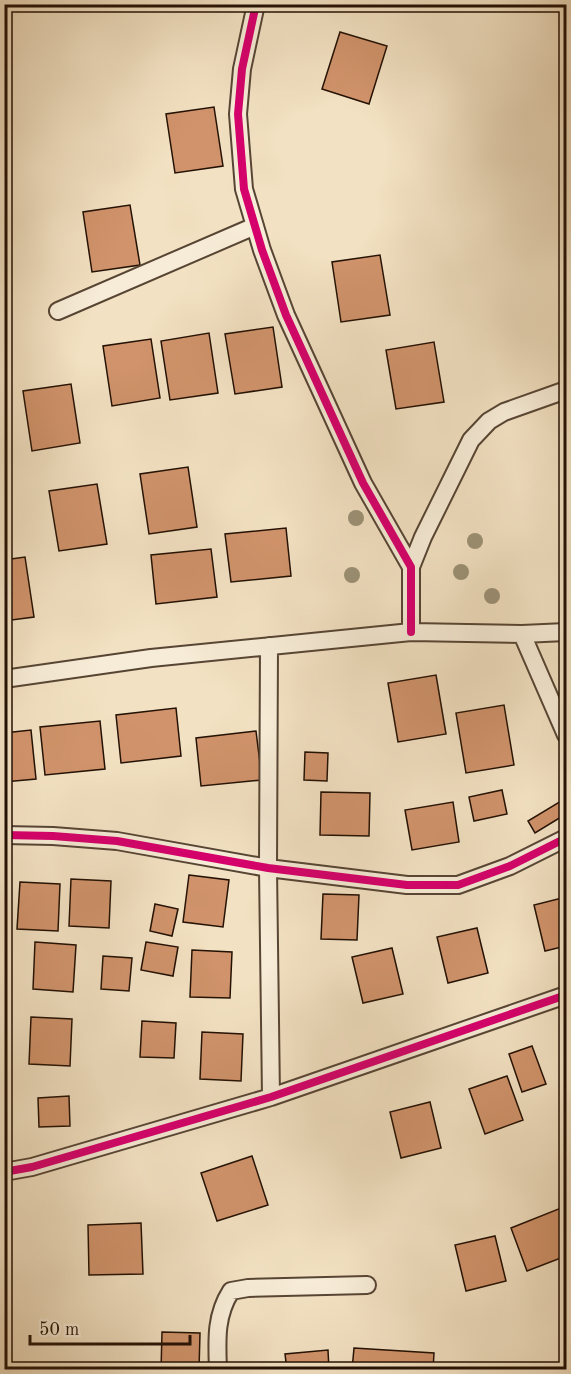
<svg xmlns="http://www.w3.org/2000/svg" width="571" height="1374" font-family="'Old Standard TT',serif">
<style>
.building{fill:#d0936b;stroke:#231104;stroke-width:1.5}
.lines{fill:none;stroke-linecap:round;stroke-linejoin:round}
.minor-casing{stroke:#574534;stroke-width:20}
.minor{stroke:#f7ecd7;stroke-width:16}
.cycleway-casing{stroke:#f7ecd7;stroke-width:11}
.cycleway{stroke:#d6006c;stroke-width:8}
.tree{fill:#9c9176}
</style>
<rect width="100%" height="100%" fill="#f2e1c2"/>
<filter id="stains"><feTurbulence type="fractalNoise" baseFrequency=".00333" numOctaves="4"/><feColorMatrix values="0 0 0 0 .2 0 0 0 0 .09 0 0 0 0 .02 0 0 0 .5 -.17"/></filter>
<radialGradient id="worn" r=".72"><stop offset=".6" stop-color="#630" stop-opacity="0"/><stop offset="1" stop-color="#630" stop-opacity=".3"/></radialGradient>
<!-- building -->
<path class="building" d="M 340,32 L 387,46 L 369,104 L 322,89 Z
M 214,107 L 223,166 L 175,173 L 166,114 Z
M 130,205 L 140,265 L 92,272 L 83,212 Z
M 380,255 L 390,315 L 341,322 L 332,262 Z
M 273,327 L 282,387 L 235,394 L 225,334 Z
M 209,333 L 218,393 L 170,400 L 161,341 Z
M 151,339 L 160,398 L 112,406 L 103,346 Z
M 434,342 L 444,402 L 396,409 L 386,350 Z
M 71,384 L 80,443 L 32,451 L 23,391 Z
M 188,467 L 197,527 L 149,534 L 140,474 Z
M 97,484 L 107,544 L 59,551 L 49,491 Z
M 286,528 L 291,576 L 231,582 L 225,534 Z
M 211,549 L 217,597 L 156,604 L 151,555 Z
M 25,557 L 34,617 L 4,621 L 4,560 Z
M 436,675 L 446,734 L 398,742 L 388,683 Z
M 504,705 L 514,765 L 466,773 L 456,713 Z
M 176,708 L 181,756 L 121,763 L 116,715 Z
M 100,721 L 105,769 L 45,775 L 40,727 Z
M 31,730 L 36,779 L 4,782 L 4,733 Z
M 256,731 L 262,780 L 201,786 L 196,738 Z
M 305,752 L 328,753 L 327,781 L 304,780 Z
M 502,790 L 507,814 L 474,821 L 469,797 Z
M 321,792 L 370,793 L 369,836 L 320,835 Z
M 566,798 L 566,814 L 535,833 L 528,821 Z
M 453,802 L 459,842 L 412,850 L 405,810 Z
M 189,875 L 229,880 L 223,927 L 183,922 Z
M 71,879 L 111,881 L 109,928 L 69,926 Z
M 20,882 L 60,884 L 58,931 L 17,929 Z
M 323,894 L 359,895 L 357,940 L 321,939 Z
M 566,897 L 566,946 L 545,951 L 534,905 Z
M 155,904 L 178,909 L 172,936 L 150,931 Z
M 477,928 L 488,973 L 448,983 L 437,937 Z
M 35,942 L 76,945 L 73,992 L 33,989 Z
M 146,942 L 178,947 L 173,976 L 141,970 Z
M 392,948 L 403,994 L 363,1003 L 352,957 Z
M 192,950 L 232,952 L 230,998 L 190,997 Z
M 103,956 L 132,958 L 129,991 L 101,989 Z
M 31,1017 L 72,1019 L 70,1066 L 29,1064 Z
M 142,1021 L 176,1023 L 174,1058 L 140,1057 Z
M 202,1032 L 243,1034 L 241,1081 L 200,1079 Z
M 532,1046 L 546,1084 L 522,1092 L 509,1054 Z
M 507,1076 L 523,1120 L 485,1134 L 469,1089 Z
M 69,1096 L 70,1126 L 39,1127 L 38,1098 Z
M 430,1102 L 441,1148 L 401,1158 L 390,1112 Z
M 252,1156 L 268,1205 L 217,1221 L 201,1173 Z
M 566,1206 L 566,1256 L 527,1271 L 511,1228 Z
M 141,1223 L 143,1274 L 89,1275 L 88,1225 Z
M 495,1236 L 506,1281 L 466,1291 L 455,1245 Z
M 162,1332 L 200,1333 L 199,1370 L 161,1370 Z
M 354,1348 L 434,1353 L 433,1370 L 352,1370 Z
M 328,1350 L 329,1370 L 287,1370 L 285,1354 Z"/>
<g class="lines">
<!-- minor casing -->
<g class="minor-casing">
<path id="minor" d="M 256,4 L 242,69 L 238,114 L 244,189 L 262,250 L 286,315 L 363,483 L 411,567 L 411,632
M 58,311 L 255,226
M 411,567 L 423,537 L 471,440 L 489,421 L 504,412 L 566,390
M 522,634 L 566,735
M 269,646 L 268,868 L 271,1097
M 4,679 L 151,658 L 411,632 L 522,634 L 566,632
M 4,835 L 53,836 L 117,841 L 268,868 L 407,885 L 458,885 L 510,866 L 566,838
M 4,1172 L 32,1167 L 271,1097 L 566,995
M 218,1370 C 217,1341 215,1316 231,1291 L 248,1288 L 367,1285"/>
</g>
<!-- minor -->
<use href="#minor" class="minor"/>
<!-- cycleway casing -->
<g class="cycleway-casing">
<path id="cycleway" d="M 256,4 L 242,69 L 238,114 L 244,189 L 262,250 L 286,315 L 363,483 L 411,567 L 411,632
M 4,835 L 53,836 L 117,841 L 268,868 L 407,885 L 458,885 L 510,866 L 566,838
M 4,1172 L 32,1167 L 271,1097 L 566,995"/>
</g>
<!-- cycleway -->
<use href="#cycleway" class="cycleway"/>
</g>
<!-- trees -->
<g class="tree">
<circle cx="356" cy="518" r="8"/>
<circle cx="475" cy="541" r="8"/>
<circle cx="461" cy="572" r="8"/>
<circle cx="352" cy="575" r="8"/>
<circle cx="492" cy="596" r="8"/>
</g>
<!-- margin -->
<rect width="571" height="1374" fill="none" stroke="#f2e1c2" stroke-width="24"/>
<rect x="6" y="6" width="559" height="1362" fill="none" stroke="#231104" stroke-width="3"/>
<rect x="12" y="12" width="547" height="1350" fill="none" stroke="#231104" stroke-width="1.5"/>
<!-- scale -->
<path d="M30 1335v9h160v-9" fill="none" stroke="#231104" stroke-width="3"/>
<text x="39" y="1335" font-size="18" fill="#231104" stroke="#f7ecd7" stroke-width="4.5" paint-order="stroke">50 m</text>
<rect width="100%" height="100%" filter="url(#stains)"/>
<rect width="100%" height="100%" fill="url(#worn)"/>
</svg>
